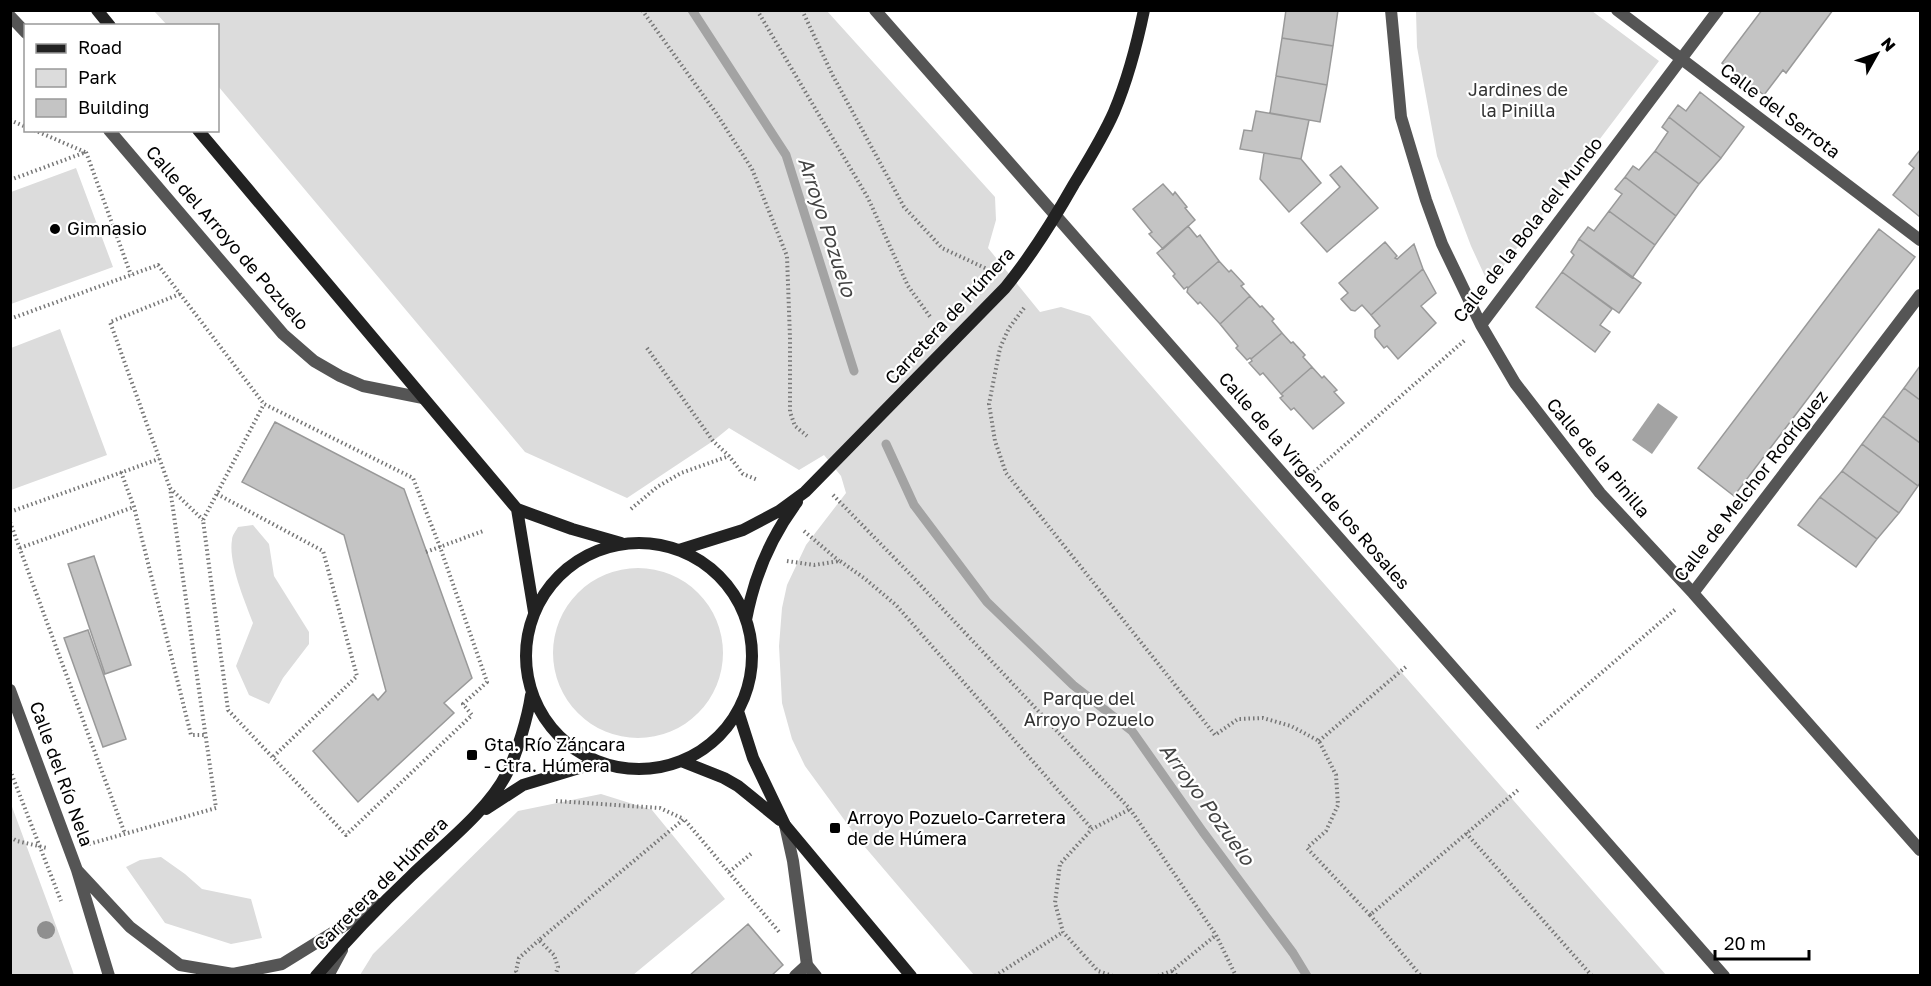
<svg xmlns="http://www.w3.org/2000/svg" width="1931" height="986" font-family="'Golos Text',sans-serif">
<style>
.green{fill:#dcdcdc}
.water{fill:#a3a3a3}
.lines{fill:none;stroke-linecap:round;stroke-linejoin:round}
.stream{stroke:#a3a3a3;stroke-width:9}
.building{fill:#c4c4c4;stroke:#999;stroke-width:1.5}
.path{stroke:#777;stroke-width:4;stroke-dasharray:1.5 3;stroke-linecap:butt}
.service{stroke:#555;stroke-width:12}
.pedestrian{stroke:#555;stroke-width:12}
.minor{stroke:#555;stroke-width:12}
.secondary{stroke:#222;stroke-width:12}
.tree{fill:#8f8f8f}
.poi-dot{fill:#000;stroke:#fff;stroke-width:2}
.labels{text-anchor:middle;stroke-width:4.5;stroke-linejoin:round;paint-order:stroke}
.park-label{font-size:18px;fill:#333;stroke:#fff}
.street-label{font-size:18px;fill:#000;stroke:#fff}
.poi-label{font-size:18px;fill:#000;stroke:#fff;text-anchor:start}
.water-label{font-size:20px;font-style:italic;fill:#444;stroke:#fff}
</style>
<rect width="100%" height="100%" fill="#fff"/>
<!-- green -->
<path class="green" d="M 154,11 L 827,11 L 995,197 L 996,220 L 988,248 L 1040,312 L 1061,307 L 1090,316 L 1666,975 L 974,975 L 859,840 L 805,766 L 792,739 L 782,703 L 779,646 L 782,608 L 787,585 L 806,545 L 846,493 L 841,476 L 824,455 L 799,470 L 729,428 L 713,441 L 627,498 L 525,452 L 218,86 L 218,26 L 167,25 Z
M 1416,11 L 1592,11 L 1659,61 L 1489,285 L 1471,246 L 1437,156 L 1417,47 Z
M 76,168 L 113,267 L 11,304 L 11,192 Z
M 60,329 L 107,455 L 11,490 L 11,348 Z
M 253,525 L 269,544 L 274,576 L 309,632 L 309,644 L 283,678 L 269,704 L 249,695 L 236,666 L 253,623 C 245,602 228,562 232,540 C 232,535 236,531 238,527 Z
M553 653a85 85 0 1 1 170 0a85 85 0 1 1-170 0Z
M 601,794 L 652,810 L 725,899 L 633,975 L 360,975 L 373,954 L 518,811 Z
M 11,804 L 72,969 L 74,975 L 11,975 Z
M 161,857 L 185,874 L 202,889 L 251,899 L 262,938 L 231,944 L 165,923 L 126,867 L 140,860 Z"/>
<!-- water -->
<path class="water" d="M 1658,403 L 1678,417 L 1652,454 L 1632,440 Z"/>
<g class="lines">
<!-- stream -->
<path class="stream" d="M 692,10 L 786,155 L 854,371
M 886,444 L 914,505 L 987,602 L 1073,685 L 1132,731 L 1203,832 L 1293,953 L 1307,976"/>
</g>
<!-- building -->
<path class="building" d="M 1286,10 L 1338,10 L 1333,46 L 1282,38 Z
M 1762,10 L 1833,10 L 1786,73 L 1783,70 L 1764,95 L 1722,63 Z
M 1282,38 L 1333,46 L 1327,85 L 1276,76 Z
M 1276,76 L 1327,85 L 1320,122 L 1270,113 Z
M 1700,92 L 1744,127 L 1721,158 L 1669,117 L 1678,105 L 1686,111 Z
M 1256,111 L 1309,120 L 1301,159 L 1240,149 L 1244,130 L 1252,131 Z
M 1669,117 L 1721,158 L 1699,184 L 1655,151 L 1668,132 L 1662,127 Z
M 1920,150 L 1920,217 L 1893,195 L 1914,168 L 1909,164 Z
M 1655,151 L 1699,184 L 1676,216 L 1625,177 L 1633,166 L 1639,170 Z
M 1264,153 L 1301,159 L 1321,183 L 1289,212 L 1260,179 Z
M 1341,166 L 1378,208 L 1327,252 L 1301,223 L 1340,187 L 1330,175 Z
M 1625,177 L 1676,216 L 1655,245 L 1609,211 L 1622,194 L 1615,189 Z
M 1163,184 L 1173,195 L 1175,192 L 1187,207 L 1185,208 L 1195,220 L 1163,249 L 1149,234 L 1152,232 L 1133,209 Z
M 1609,211 L 1655,245 L 1632,278 L 1579,239 L 1588,227 L 1594,231 Z
M 1188,226 L 1197,237 L 1200,235 L 1219,261 L 1188,288 L 1187,287 L 1184,289 L 1173,276 L 1175,274 L 1157,253 Z
M 1879,229 L 1915,257 L 1734,496 L 1698,468 Z
M 1579,239 L 1641,283 L 1619,313 L 1562,272 L 1574,255 L 1571,252 Z
M 1385,242 L 1397,256 L 1395,258 L 1397,259 L 1414,244 L 1423,269 L 1371,315 L 1362,305 L 1355,311 L 1351,310 L 1341,299 L 1348,293 L 1339,283 Z
M 1219,261 L 1229,272 L 1231,270 L 1244,284 L 1241,286 L 1250,296 L 1220,324 L 1200,302 L 1198,304 L 1187,292 L 1188,288 Z
M 1423,269 L 1436,293 L 1421,306 L 1436,323 L 1398,359 L 1387,346 L 1384,348 L 1375,337 L 1375,330 L 1380,326 L 1371,315 Z
M 1562,272 L 1612,309 L 1600,325 L 1610,332 L 1595,352 L 1536,307 Z
M 1250,296 L 1260,307 L 1262,306 L 1274,319 L 1272,321 L 1282,333 L 1251,359 L 1250,358 L 1247,360 L 1236,348 L 1238,346 L 1220,324 Z
M 1282,333 L 1291,343 L 1293,342 L 1305,355 L 1303,357 L 1312,367 L 1281,394 L 1263,373 L 1260,375 L 1249,363 L 1252,361 L 1251,359 Z
M 1920,366 L 1920,400 L 1904,388 Z
M 1312,367 L 1322,378 L 1324,376 L 1337,390 L 1334,392 L 1344,403 L 1313,429 L 1294,408 L 1291,410 L 1280,398 L 1283,396 L 1281,394 Z
M 1904,388 L 1920,400 L 1920,443 L 1883,416 Z
M 1883,416 L 1920,443 L 1920,483 L 1918,486 L 1862,444 Z
M 275,422 L 404,489 L 472,678 L 444,703 L 454,713 L 358,802 L 313,751 L 373,694 L 378,700 L 386,691 L 344,535 L 242,482 Z
M 1862,444 L 1918,486 L 1899,513 L 1842,471 Z
M 1842,471 L 1899,513 L 1877,539 L 1820,497 Z
M 1820,497 L 1877,539 L 1856,567 L 1798,525 Z
M 94,556 L 131,665 L 105,674 L 68,564 Z
M 88,630 L 126,739 L 103,747 L 64,638 Z
M 748,924 L 783,965 L 771,976 L 689,976 Z"/>
<g class="lines">
<!-- path -->
<path class="path" d="M 642,10 L 716,113 L 752,169 L 787,256 L 790,338 L 790,412 L 795,426 L 807,436
M 757,10 L 868,198 L 908,286 L 931,318
M 802,10 L 832,74 L 904,207 L 942,248 L 987,269
M 10,120 L 26,127
M 34,130 L 85,152
M 10,180 L 86,152 L 131,275
M 180,294 L 110,322 L 170,488 L 203,520
M 1024,308 L 1009,328 L 1000,348 L 989,404 L 995,441 L 1006,473 L 1215,735 L 1238,719 L 1263,718 L 1291,726 L 1319,741 L 1336,775 L 1338,805 L 1326,831 L 1307,848 L 1370,915 L 1518,790
M 10,319 L 158,265 L 264,404 L 413,478 L 440,547 L 487,682 L 463,704 L 472,715 L 346,835 L 228,710 L 203,520 L 264,404
M 647,348 L 713,441 L 729,456 L 743,474 L 758,480
M 121,472 L 134,507 L 191,735 L 206,735
M 1314,472 L 1465,340
M 217,494 L 323,551 L 357,676 L 273,757
M 833,495 L 910,574 L 1130,809 L 1216,935 L 1236,976
M 631,509 L 657,487 L 681,473 L 729,456
M 10,512 L 159,459
M 10,522 L 125,834
M 804,531 L 839,561
M 20,548 L 134,507
M 426,552 L 483,531
M 787,561 L 814,565 L 840,561 L 864,578 L 896,605 L 1092,829
M 1537,728 L 1677,608
M 1319,741 L 1408,665
M 10,770 L 61,901
M 556,801 L 660,808 L 684,819
M 1466,833 L 1592,976
M 10,837 L 17,841 L 47,848
M 89,844 L 216,808 L 170,488
M 729,872 L 752,853
M 1370,915 L 1421,976
M 1172,971 L 1177,976
M 519,976 L 516,971 L 519,958 L 539,940
M 555,976 L 558,967 L 554,955 L 539,940 L 684,819 L 780,933
M 995,976 L 1063,932
M 1113,976 L 1098,971 L 1063,932 L 1055,903 L 1060,864 L 1092,829 L 1130,809
M 1158,976 L 1172,971 L 1216,935"/>
<!-- service -->
<path class="service" d="M 10,16 L 26,33
M 109,130 L 283,334 L 314,361 L 340,376 L 363,386 L 423,398
M 785,825 L 793,861 L 807,965 L 816,976"/>
<!-- pedestrian -->
<path class="pedestrian" d="M 795,976 L 807,965"/>
<!-- minor -->
<path class="minor" d="M 875,10 L 1724,976
M 1391,10 L 1401,117 L 1426,200 L 1442,244 L 1481,325 L 1515,383 L 1600,493 L 1693,593 L 1920,850
M 1617,10 L 1920,240
M 1481,325 L 1718,10
M 1693,593 L 1920,295
M 10,690 L 77,870 L 109,976
M 77,870 L 130,927 L 180,965 L 233,974 L 282,964 L 379,904
M 328,976 L 342,950"/>
<!-- secondary -->
<path class="secondary" d="M 97,10 L 110,26
M 198,130 L 517,509 L 572,529 L 621,543
M 517,509 L 534,612
M526 656a113 113 0 1 1 226 0a113 113 0 1 1-226 0Z
M 679,550 L 743,530 L 779,511 L 805,492 L 1005,288 C 1032,255 1053,221 1074,184 C 1088,161 1103,137 1114,112 C 1127,81 1137,44 1144,10
M 746,620 C 754,577 770,538 797,502
M 738,711 L 753,758 L 785,825 L 911,976
M 681,761 L 724,778 L 738,786 L 780,820
M 486,809 L 523,785 L 599,762
M 316,976 C 346,941 377,908 411,876 C 441,847 488,811 507,773 C 517,754 528,716 531,695"/>
</g>
<!-- trees -->
<circle class="tree" cx="46" cy="930" r="9"/>
<!-- markers -->
<g class="poi-dot">
<circle cx="55" cy="229" r="6"/>
<rect x="466" y="749" width="12" height="12" rx="3"/>
<rect x="829" y="822" width="12" height="12" rx="3"/>
</g>
<g class="labels">
<!-- park labels -->
<g class="park-label">
<text x="1518" y="96">Jardines de<tspan x="1518" dy="21">la Pinilla</tspan></text>
<text x="1089" y="705">Parque del<tspan x="1089" dy="21">Arroyo Pozuelo</tspan></text>
</g>
<!-- street labels -->
<g class="street-label">
<text transform="translate(1780 111) rotate(37)" y="6">Calle del Serrota</text>
<text transform="translate(1528 230) rotate(-52)" y="6">Calle de la Bola del Mundo</text>
<text transform="translate(227 238) rotate(49)" y="6">Calle del Arroyo de Pozuelo</text>
<text transform="translate(950 316) rotate(-47)" y="6">Carretera de Húmera</text>
<text transform="translate(1598 458) rotate(50)" y="6">Calle de la Pinilla</text>
<text transform="translate(1314 481) rotate(49)" y="6">Calle de la Virgen de los Rosales</text>
<text transform="translate(1751 486) rotate(-52)" y="6">Calle de Melchor Rodríguez</text>
<text transform="translate(61 774) rotate(70)" y="6">Calle del Río Nela</text>
<text transform="translate(381 884) rotate(-45)" y="6">Carretera de Húmera</text>
</g>
<!-- poi labels -->
<g class="poi-label">
<text x="67" y="235">Gimnasio</text>
<text x="484" y="751">Gta. Río Záncara<tspan x="484" dy="21">- Ctra. Húmera</tspan></text>
<text x="847" y="824">Arroyo Pozuelo-Carretera<tspan x="847" dy="21">de de Húmera</tspan></text>
</g>
<!-- water labels -->
<g class="water-label">
<text transform="translate(827 227) rotate(72)" y="7">Arroyo Pozuelo</text>
<text transform="translate(1207 804) rotate(54)" y="7">Arroyo Pozuelo</text>
</g>
</g>
<!-- border -->
<rect width="1931" height="986" fill="none" stroke="#000000" stroke-width="24"/>
<!-- legend -->
<rect x="24" y="24" width="195" height="108" fill="#ffffff" stroke="#999999" stroke-width="1.5"/>
<rect x="36" y="44" width="30" height="9" fill="#222222" stroke="#999999" stroke-width="1.5"/>
<text x="78" y="54" font-size="18" fill="#000000">Road</text>
<rect x="36" y="69" width="30" height="18" fill="#dcdcdc" stroke="#999999" stroke-width="1.5"/>
<text x="78" y="84" font-size="18" fill="#000000">Park</text>
<rect x="36" y="99" width="30" height="18" fill="#c4c4c4" stroke="#999999" stroke-width="1.5"/>
<text x="78" y="114" font-size="18" fill="#000000">Building</text>
<!-- north arrow -->
<g transform="translate(1877 54) rotate(50)" stroke="#ffffff" stroke-width="4.5" paint-order="stroke">
<path d="M0-4.5L10 22L0 15L-10 22Z" fill="#000000"/>
<text y="-9" font-size="16" font-weight="bold" text-anchor="middle" fill="#000000">N</text>
</g>
<!-- scale -->
<path d="M1715 950v9h94v-9" fill="none" stroke="#000000" stroke-width="3"/>
<text x="1724" y="950" font-size="18" fill="#000000" stroke="#ffffff" stroke-width="4.5" paint-order="stroke">20 m</text>
</svg>
